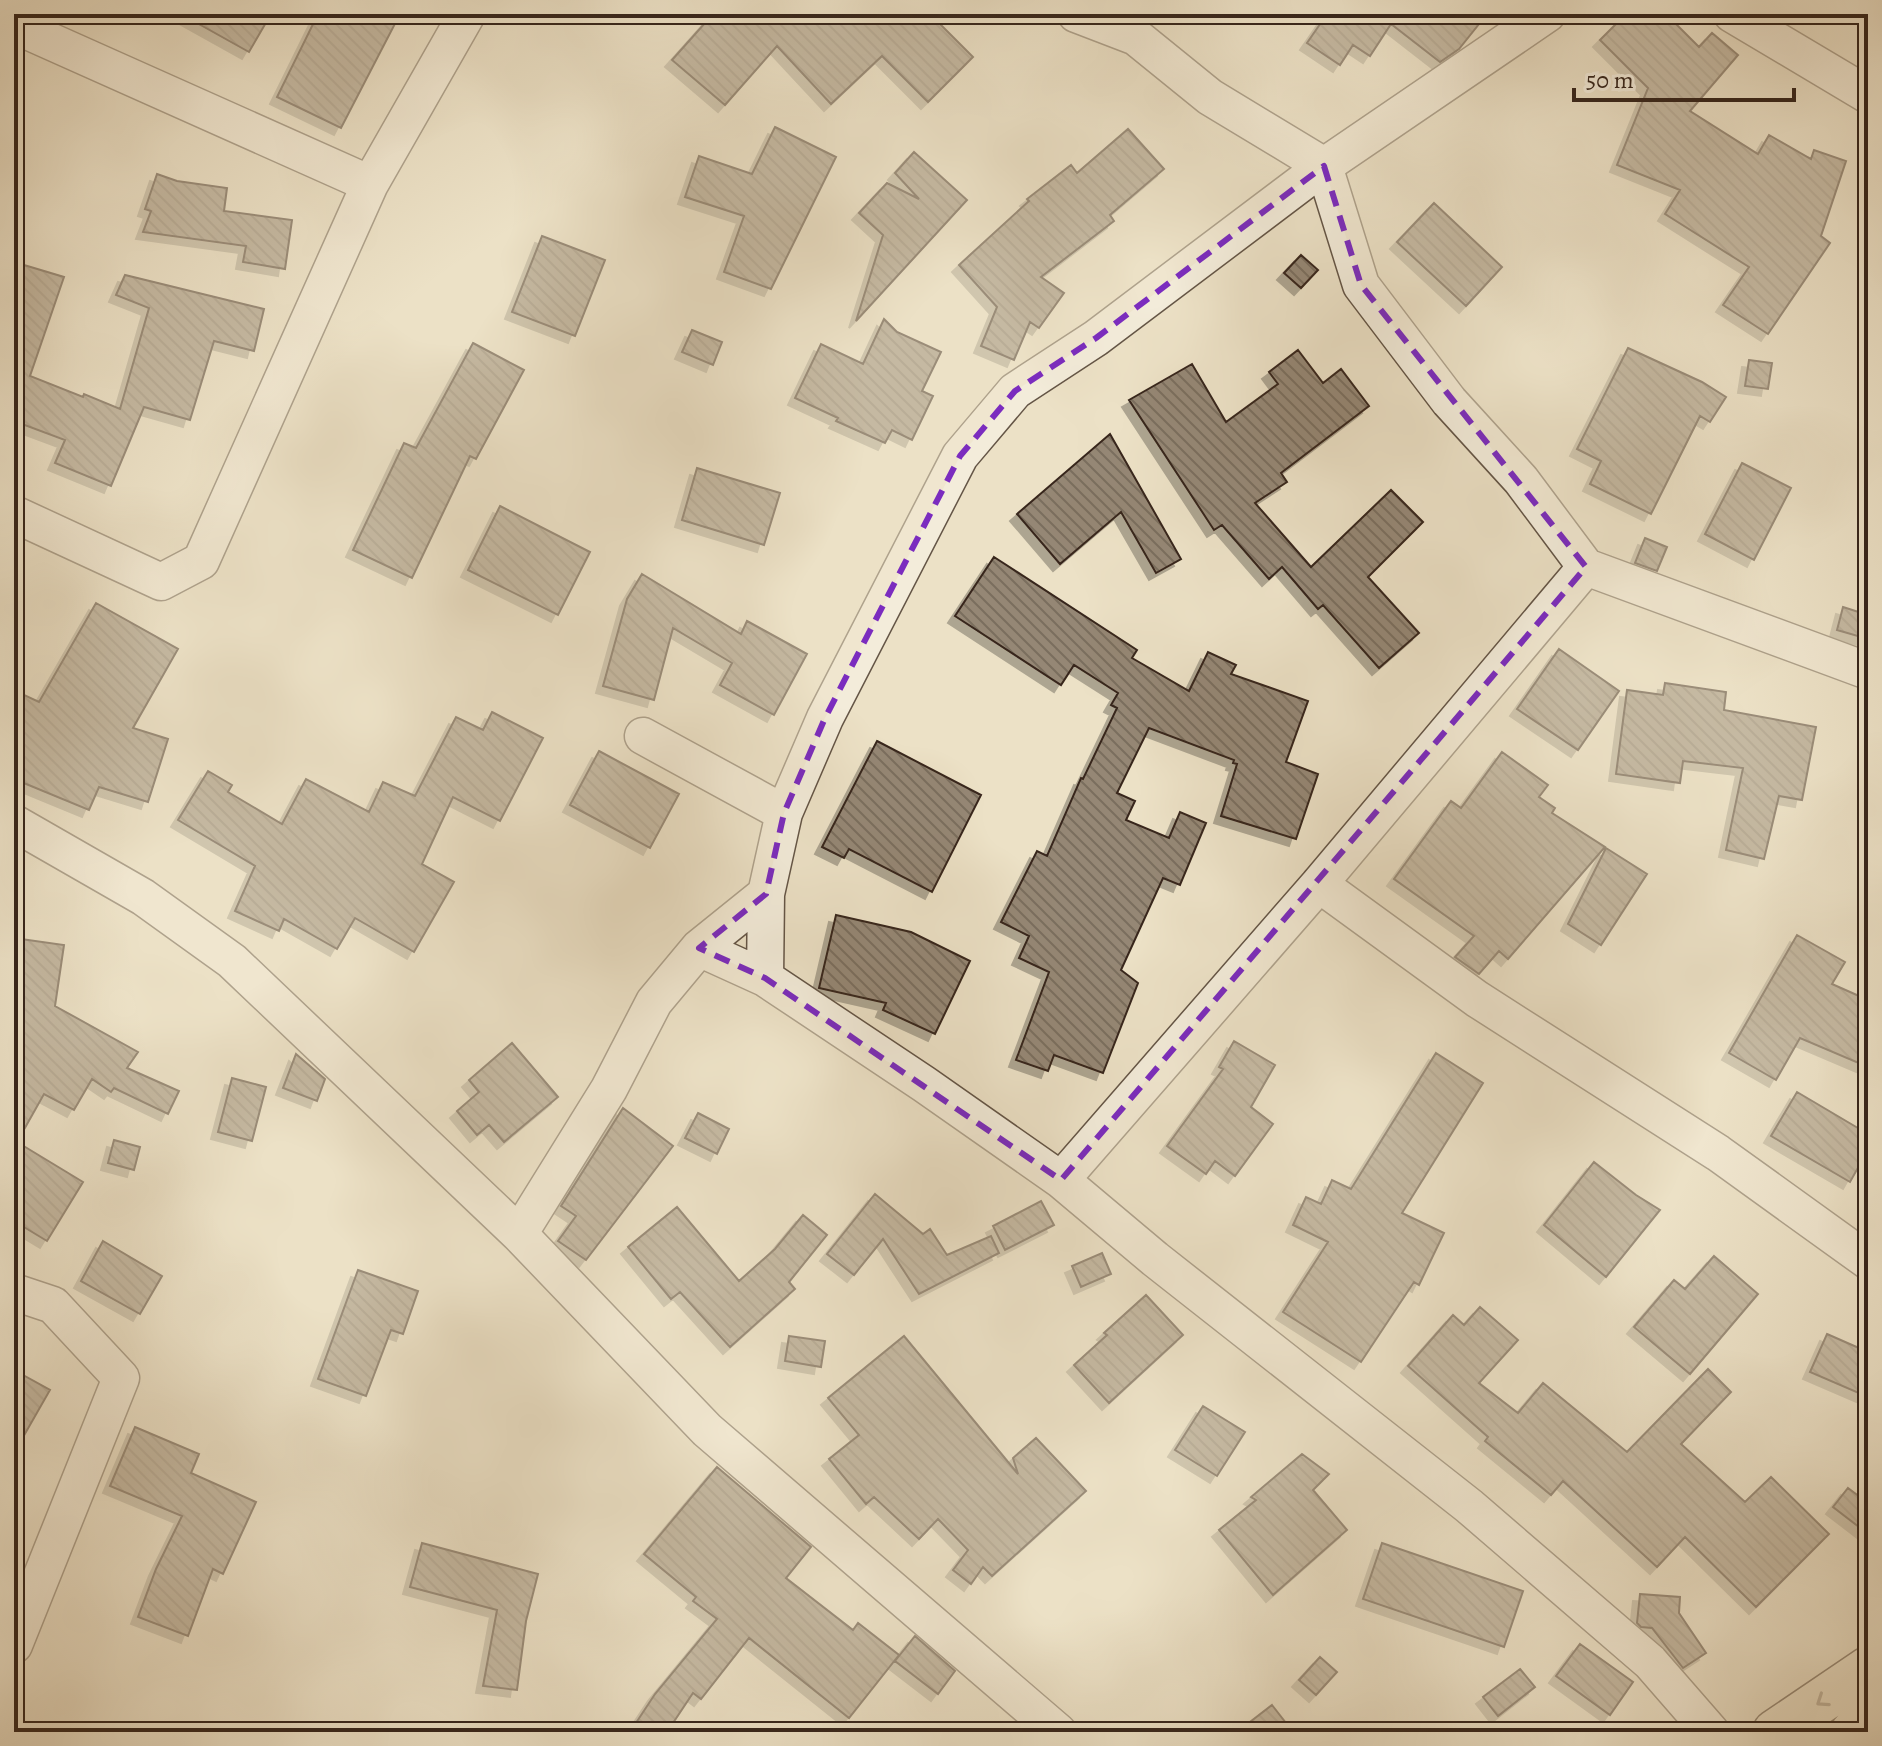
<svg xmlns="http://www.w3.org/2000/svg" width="1882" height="1746" font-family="Alegreya,serif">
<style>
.building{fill:url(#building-back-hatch);stroke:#37261c;stroke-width:2;filter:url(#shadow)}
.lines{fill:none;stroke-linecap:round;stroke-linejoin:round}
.minor-casing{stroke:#645546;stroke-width:39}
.highway-casing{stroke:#37261c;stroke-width:47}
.minor{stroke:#f3ecda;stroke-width:36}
.highway{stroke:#ece1c6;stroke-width:44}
.oneway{stroke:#928471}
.marked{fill:none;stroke:#7b2cbf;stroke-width:6;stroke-dasharray:16 10;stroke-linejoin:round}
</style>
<defs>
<pattern id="building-back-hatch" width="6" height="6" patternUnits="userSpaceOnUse" patternTransform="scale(2)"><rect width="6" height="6" fill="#958774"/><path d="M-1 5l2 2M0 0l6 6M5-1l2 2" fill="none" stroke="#7a6e5e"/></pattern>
<filter id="shadow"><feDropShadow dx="-7" dy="7" stdDeviation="0" flood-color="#0004"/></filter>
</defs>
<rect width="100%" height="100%" fill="#ece1c6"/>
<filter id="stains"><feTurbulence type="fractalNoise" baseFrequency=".0025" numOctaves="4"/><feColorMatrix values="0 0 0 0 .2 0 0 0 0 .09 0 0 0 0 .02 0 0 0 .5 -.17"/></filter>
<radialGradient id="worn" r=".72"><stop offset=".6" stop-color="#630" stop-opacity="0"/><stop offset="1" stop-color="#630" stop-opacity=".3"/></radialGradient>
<!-- building -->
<path class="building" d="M 181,14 L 271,14 L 249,52 Z
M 318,14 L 400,14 L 341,128 L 277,97 Z
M 713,14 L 930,14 L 973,57 L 928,102 L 882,56 L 831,104 L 777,46 L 725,105 L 672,60 Z
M 1327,14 L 1487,14 L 1459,49 L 1440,62 L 1391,24 L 1370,56 L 1353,45 L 1340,65 L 1307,43 Z
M 1626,14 L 1666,14 L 1699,47 L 1712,33 L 1738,55 L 1690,111 L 1758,154 L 1769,135 L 1811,159 L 1814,150 L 1846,161 L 1821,236 L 1830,243 L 1768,334 L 1723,305 L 1749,267 L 1665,214 L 1680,190 L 1617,165 L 1648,88 L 1600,40 Z
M 775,127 L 836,157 L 771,289 L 724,272 L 744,216 L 685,197 L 699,156 L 752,174 Z
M 1128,129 L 1164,169 L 1110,215 L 1114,221 L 1041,277 L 1064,293 L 1039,328 L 1030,322 L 1014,360 L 981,346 L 997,307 L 959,265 L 1029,201 L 1027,199 L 1071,165 L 1077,173 Z
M 914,152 L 967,200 L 856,321 L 883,235 L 859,213 L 887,183 L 919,199 L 895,173 Z
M 157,174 L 177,181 L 227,188 L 224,211 L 292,220 L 285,269 L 243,262 L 246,246 L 143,232 L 151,211 L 145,209 Z
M 1434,203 L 1502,267 L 1466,306 L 1397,242 Z
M 542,236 L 605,260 L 575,336 L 512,312 Z
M 1301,255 L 1318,270 L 1301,288 L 1284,273 Z
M 14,262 L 64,277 L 30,376 L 83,397 L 84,394 L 120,409 L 149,308 L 116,295 L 125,275 L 264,309 L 254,351 L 214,341 L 190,420 L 144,407 L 111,486 L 55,463 L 65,440 L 14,421 Z
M 884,319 L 897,332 L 941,352 L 922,391 L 933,396 L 912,440 L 892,430 L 885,443 L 836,421 L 838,418 L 795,398 L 821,344 L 863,364 Z
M 692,330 L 722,342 L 713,365 L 682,352 Z
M 473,343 L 524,370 L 476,459 L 470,456 L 412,578 L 353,550 L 404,443 L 416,448 Z
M 1628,348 L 1702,382 L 1726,397 L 1710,422 L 1700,416 L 1651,514 L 1590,484 L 1601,461 L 1577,449 Z
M 1298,350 L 1323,383 L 1341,369 L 1369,406 L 1281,473 L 1287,482 L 1255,503 L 1311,567 L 1391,490 L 1423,522 L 1368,577 L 1419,633 L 1379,668 L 1323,605 L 1318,609 L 1282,567 L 1269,579 L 1222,525 L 1214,530 L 1129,400 L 1192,364 L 1226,422 L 1278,384 L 1269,372 Z
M 1749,360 L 1772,363 L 1768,389 L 1745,386 Z
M 1110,434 L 1181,559 L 1156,573 L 1121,512 L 1060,564 L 1017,514 Z
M 1742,463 L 1791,488 L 1754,560 L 1705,534 Z
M 697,468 L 780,493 L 764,545 L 682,520 Z
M 500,506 L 590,552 L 558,615 L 468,570 Z
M 1645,538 L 1667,547 L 1657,571 L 1635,563 Z
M 994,557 L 1137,650 L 1132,658 L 1189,691 L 1208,652 L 1236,665 L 1231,674 L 1308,701 L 1286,762 L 1318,774 L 1296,839 L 1221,816 L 1237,764 L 1233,763 L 1234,760 L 1149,728 L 1117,793 L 1135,801 L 1126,820 L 1169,838 L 1180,812 L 1206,823 L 1180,885 L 1163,878 L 1121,970 L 1138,983 L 1103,1073 L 1054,1055 L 1048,1071 L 1016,1060 L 1049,972 L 1019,958 L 1029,936 L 1001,922 L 1037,851 L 1047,856 L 1081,778 L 1083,779 L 1117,708 L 1111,705 L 1118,693 L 1074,665 L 1061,685 L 955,616 Z
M 642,574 L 741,634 L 747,621 L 807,654 L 774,715 L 720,685 L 732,663 L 673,628 L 654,700 L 603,686 L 627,599 Z
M 96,603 L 178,649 L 133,728 L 168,739 L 148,802 L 99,787 L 89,810 L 14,779 L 14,706 L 20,693 L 39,702 Z
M 1843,607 L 1868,615 L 1868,639 L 1837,630 Z
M 1559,649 L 1619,691 L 1578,750 L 1517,709 Z
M 1665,683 L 1726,692 L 1724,710 L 1816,727 L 1802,800 L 1779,796 L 1764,859 L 1726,850 L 1743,768 L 1683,761 L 1680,783 L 1616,774 L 1627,690 L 1663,695 Z
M 492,712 L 543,738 L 500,821 L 453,797 L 422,864 L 454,882 L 414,952 L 355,918 L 337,949 L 284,919 L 279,931 L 235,911 L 255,866 L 178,820 L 208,771 L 232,785 L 228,792 L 282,824 L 306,779 L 369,812 L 383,782 L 415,796 L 456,717 L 483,730 Z
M 877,741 L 981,795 L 932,892 L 849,849 L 844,858 L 822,847 Z
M 599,751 L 679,794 L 650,848 L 570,805 Z
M 1502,752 L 1548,785 L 1539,797 L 1555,808 L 1552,813 L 1605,847 L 1508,959 L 1499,951 L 1479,974 L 1455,957 L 1474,936 L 1394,879 L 1451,801 L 1461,808 Z
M 1606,848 L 1647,874 L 1601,945 L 1568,924 Z
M 836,915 L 911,932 L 970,961 L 935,1034 L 883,1010 L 886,1003 L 819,988 Z
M 1797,935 L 1845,962 L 1832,984 L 1868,1000 L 1868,1067 L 1800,1038 L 1776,1080 L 1729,1053 Z
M 14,938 L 64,945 L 55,1006 L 138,1052 L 127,1068 L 179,1091 L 168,1114 L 114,1088 L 111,1092 L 92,1079 L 74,1110 L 44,1094 L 17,1142 L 83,1182 L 47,1241 L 14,1221 Z
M 1234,1041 L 1275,1065 L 1251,1107 L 1273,1124 L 1235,1176 L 1215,1161 L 1206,1174 L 1167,1146 L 1223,1069 L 1219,1067 Z
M 512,1043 L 558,1097 L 504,1142 L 489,1125 L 477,1135 L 457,1111 L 479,1092 L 469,1080 Z
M 1436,1053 L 1483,1083 L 1402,1213 L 1444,1233 L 1419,1285 L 1414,1282 L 1361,1362 L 1283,1312 L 1328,1242 L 1293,1225 L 1306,1197 L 1321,1204 L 1332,1180 L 1351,1189 Z
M 296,1054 L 325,1079 L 317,1101 L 283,1088 Z
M 232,1078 L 266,1087 L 252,1141 L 218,1132 Z
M 1797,1092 L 1868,1134 L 1868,1150 L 1850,1182 L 1771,1136 Z
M 623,1108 L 673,1146 L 586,1260 L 558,1241 L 576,1216 L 561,1206 Z
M 698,1113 L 729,1129 L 717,1154 L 685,1138 Z
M 114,1140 L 140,1147 L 134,1170 L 108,1163 Z
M 1594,1162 L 1636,1195 L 1660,1210 L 1606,1277 L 1544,1225 Z
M 875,1194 L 923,1234 L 930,1229 L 947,1255 L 991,1236 L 999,1253 L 919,1294 L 883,1239 L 854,1275 L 827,1254 Z
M 1041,1201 L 1054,1225 L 1005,1250 L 993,1226 Z
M 677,1207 L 739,1281 L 775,1249 L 803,1215 L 827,1235 L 789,1282 L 795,1289 L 730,1347 L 680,1292 L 671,1299 L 628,1247 Z
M 103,1241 L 162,1276 L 140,1314 L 81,1281 Z
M 1102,1253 L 1111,1274 L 1081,1287 L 1072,1266 Z
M 1714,1256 L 1758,1294 L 1690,1374 L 1634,1327 L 1674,1280 L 1685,1289 Z
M 358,1270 L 418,1291 L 403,1334 L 391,1330 L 366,1396 L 318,1379 Z
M 1146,1295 L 1183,1335 L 1109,1403 L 1074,1365 L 1107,1335 L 1104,1333 Z
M 1480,1307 L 1518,1340 L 1479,1383 L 1518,1413 L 1543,1383 L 1627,1452 L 1708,1369 L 1731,1392 L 1681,1444 L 1745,1502 L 1771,1477 L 1829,1534 L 1756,1607 L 1685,1537 L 1657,1567 L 1563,1481 L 1551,1495 L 1485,1441 L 1488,1437 L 1408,1366 L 1453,1315 L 1464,1325 Z
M 1827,1334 L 1868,1352 L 1868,1397 L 1810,1372 Z
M 789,1336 L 825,1341 L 821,1367 L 785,1361 Z
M 904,1336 L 1018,1474 L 1013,1458 L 1036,1438 L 1086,1491 L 992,1576 L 983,1567 L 971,1584 L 953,1570 L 968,1550 L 938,1519 L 919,1539 L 874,1497 L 866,1504 L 829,1459 L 859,1435 L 828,1398 Z
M 14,1370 L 50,1390 L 14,1453 Z
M 1203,1406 L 1245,1432 L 1217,1476 L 1175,1450 Z
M 135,1427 L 199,1454 L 191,1473 L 256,1502 L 223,1574 L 213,1569 L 188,1636 L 138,1617 L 156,1569 L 182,1516 L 110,1486 Z
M 1302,1454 L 1329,1474 L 1313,1490 L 1347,1530 L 1273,1595 L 1219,1530 L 1256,1500 L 1251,1497 Z
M 717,1467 L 811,1547 L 786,1578 L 853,1630 L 858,1623 L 899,1655 L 849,1718 L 749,1638 L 701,1699 L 693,1693 L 667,1732 L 630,1732 L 655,1694 L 717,1619 L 693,1601 L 696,1597 L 644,1554 Z
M 1848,1488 L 1868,1503 L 1868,1534 L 1833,1507 Z
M 422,1543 L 538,1574 L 526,1621 L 517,1690 L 483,1686 L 497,1610 L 410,1587 Z
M 1382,1543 L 1523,1591 L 1504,1647 L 1363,1599 Z
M 1640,1594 L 1680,1597 L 1679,1613 L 1706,1653 L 1683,1668 L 1652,1628 L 1641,1627 L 1637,1623 Z
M 915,1636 L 955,1671 L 938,1694 L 895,1661 Z
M 1580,1644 L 1633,1682 L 1610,1715 L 1556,1676 Z
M 1320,1657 L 1337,1672 L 1316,1695 L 1299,1680 Z
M 1520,1669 L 1535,1687 L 1498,1716 L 1483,1697 Z
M 1272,1705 L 1286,1723 L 1274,1732 L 1237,1732 Z"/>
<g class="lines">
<!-- minor casing -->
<g class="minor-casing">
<path id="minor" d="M 1076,14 L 1136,37 L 1210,97 L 1324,166 L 1361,285 L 1449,401 L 1521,480 L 1586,567 L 1868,671
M 1732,14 L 1868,95
M 14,25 L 370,184
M 14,514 L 161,582 L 201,561 L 370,184 L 467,14
M 643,736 L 784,813
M 14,823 L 143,897 L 232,961 L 519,1234 L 707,1430 L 1058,1732
M 1319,884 L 1477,999 L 1718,1153 L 1868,1261
M 699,948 L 765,978 L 924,1084 L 1061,1180 L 1155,1259 L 1469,1506 L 1650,1662 L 1711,1732
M 765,978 L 766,894
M 1061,1180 L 1319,884 L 1586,567
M 519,1234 L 609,1089 L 654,1002 L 699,948 L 766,894 L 784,813 L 825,718 L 960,456 L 1015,391 L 1096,338 L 1324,166 L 1547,14
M 14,1292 L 53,1305 L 121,1378 L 14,1645"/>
</g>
<!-- highway casing -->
<g class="highway-casing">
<path id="highway" d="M 1775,1732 L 1868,1669
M 1853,1732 L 1868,1722"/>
</g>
<!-- minor -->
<use href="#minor" class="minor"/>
<!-- highway -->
<use href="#highway" class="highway"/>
</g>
<!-- one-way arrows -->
<defs><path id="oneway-chevron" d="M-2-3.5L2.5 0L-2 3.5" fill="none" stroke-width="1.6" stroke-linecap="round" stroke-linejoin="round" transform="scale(2)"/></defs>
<use class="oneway" href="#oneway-chevron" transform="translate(1822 1701) rotate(146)"/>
<!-- marked area -->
<path d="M0 0H1882V1746H0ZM 1324,166 L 1361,285 L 1586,567 L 1061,1180 L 765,978 L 699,948 L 766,894 L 784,813 L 825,718 L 960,456 L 1015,391 L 1096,338 Z" fill="#ece1c6" fill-opacity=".55" fill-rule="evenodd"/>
<path class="marked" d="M 1324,166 L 1361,285 L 1586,567 L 1061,1180 L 765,978 L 699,948 L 766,894 L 784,813 L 825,718 L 960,456 L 1015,391 L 1096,338 Z"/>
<!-- margin -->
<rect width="1882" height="1746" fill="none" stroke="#ece1c6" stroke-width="48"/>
<rect x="16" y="16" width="1850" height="1714" fill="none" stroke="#37261c" stroke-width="4"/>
<rect x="24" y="24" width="1834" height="1698" fill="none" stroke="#37261c" stroke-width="2"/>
<!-- scale -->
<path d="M1574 88v12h220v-12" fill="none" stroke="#37261c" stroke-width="4"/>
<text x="1586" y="88" font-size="24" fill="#37261c" stroke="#f3ecda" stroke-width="6" paint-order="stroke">50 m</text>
<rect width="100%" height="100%" filter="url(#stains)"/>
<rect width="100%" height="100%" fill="url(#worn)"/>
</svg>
